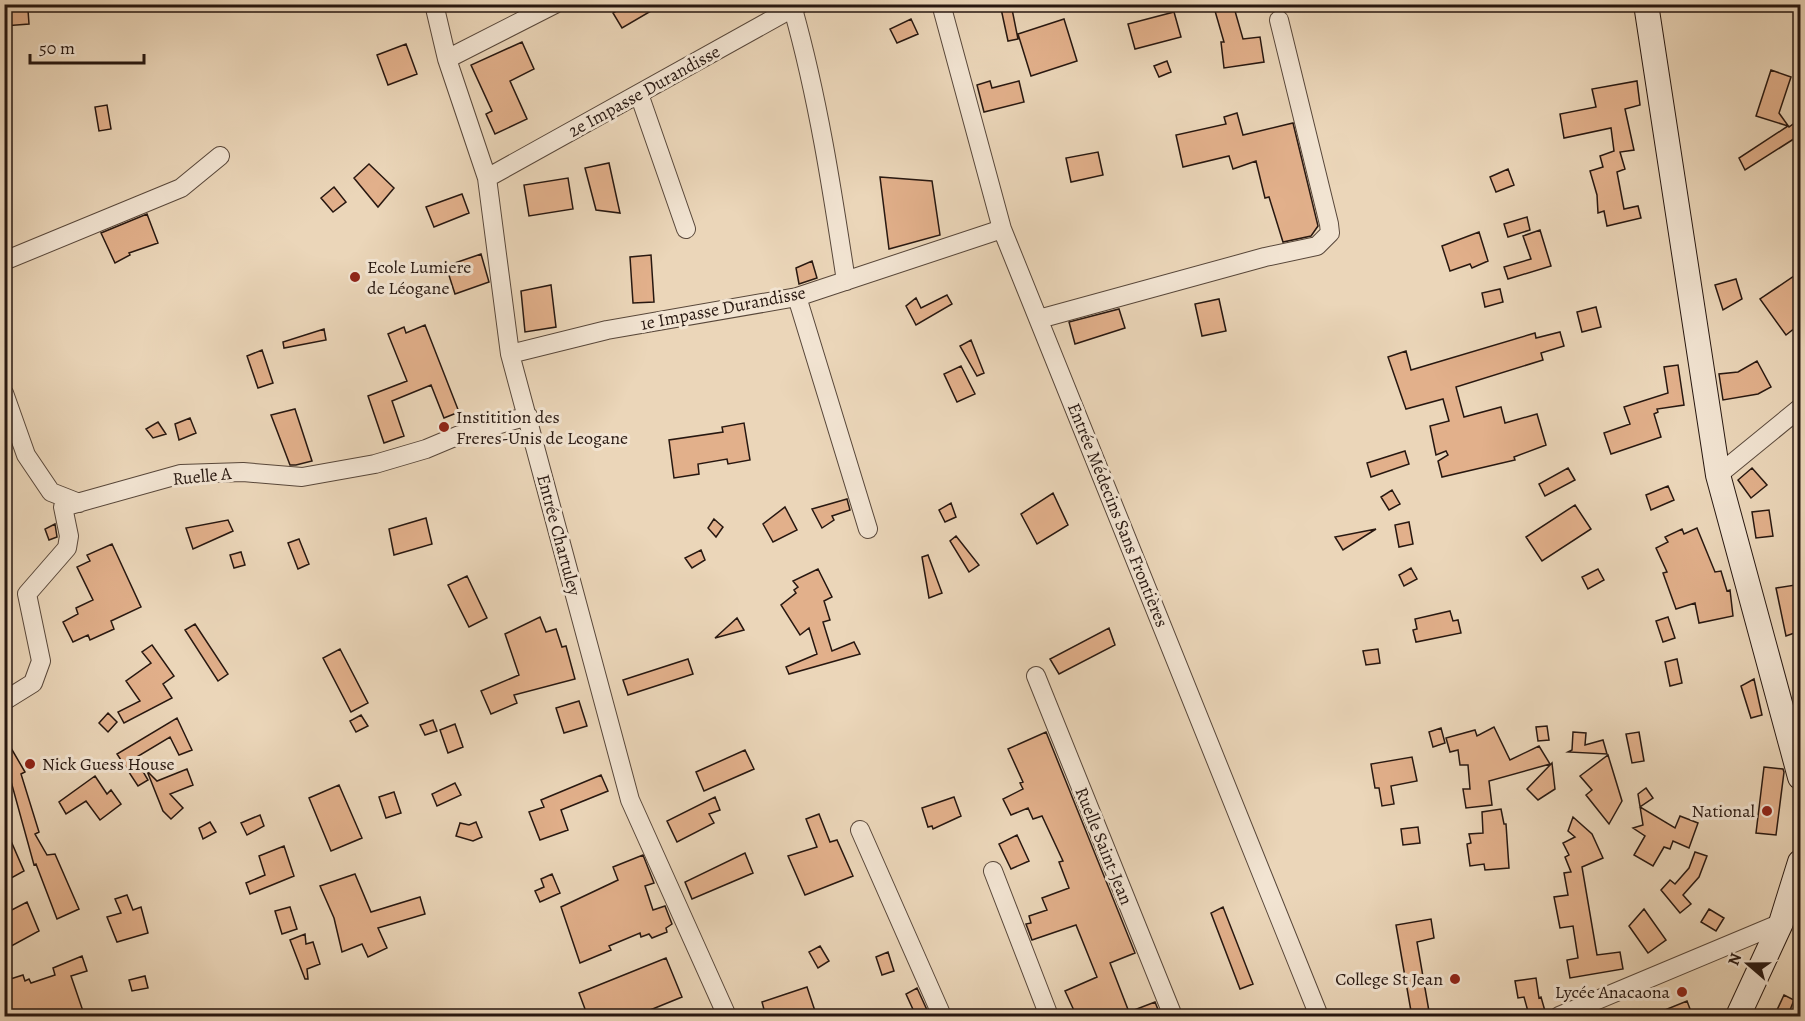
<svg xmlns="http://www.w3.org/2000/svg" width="1805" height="1021" font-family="Alegreya,serif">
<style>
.building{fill:#e2b08b;stroke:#271710;stroke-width:1.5}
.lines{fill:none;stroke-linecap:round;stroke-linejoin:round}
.minor-casing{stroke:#58473a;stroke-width:20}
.secondary-casing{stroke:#271710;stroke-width:26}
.minor{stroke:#f2e4d2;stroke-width:18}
.secondary{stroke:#f2e4d2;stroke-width:24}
.poi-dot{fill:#8f2418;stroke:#f2e4d2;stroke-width:2}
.labels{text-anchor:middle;stroke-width:6;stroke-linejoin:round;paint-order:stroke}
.street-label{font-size:18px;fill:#271710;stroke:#f2e4d2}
.poi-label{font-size:18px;fill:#271710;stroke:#f2e4d2;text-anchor:start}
</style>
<rect width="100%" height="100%" fill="#ebd6b9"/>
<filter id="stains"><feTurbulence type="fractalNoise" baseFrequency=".00333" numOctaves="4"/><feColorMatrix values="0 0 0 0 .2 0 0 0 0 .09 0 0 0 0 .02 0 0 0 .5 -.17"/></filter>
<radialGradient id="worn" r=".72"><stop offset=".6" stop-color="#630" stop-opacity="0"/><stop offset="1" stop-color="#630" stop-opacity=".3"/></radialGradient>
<!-- building -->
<path class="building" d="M 628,4 L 663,4 L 622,28 L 613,13 Z
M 1000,4 L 1011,4 L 1018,39 L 1008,41 Z
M 1213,4 L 1233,4 L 1243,39 L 1260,37 L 1264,62 L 1224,68 L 1221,42 L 1224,42 Z
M 28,10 L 29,24 L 4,26 L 4,12 Z
M 1174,12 L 1181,37 L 1135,49 L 1128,24 Z
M 911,19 L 918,34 L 897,43 L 890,29 Z
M 1064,19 L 1077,61 L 1031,76 L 1018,34 Z
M 522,42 L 534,69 L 510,81 L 527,119 L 495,134 L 486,114 L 492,111 L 471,65 Z
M 406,44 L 417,74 L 388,85 L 377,55 Z
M 1167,61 L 1171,72 L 1159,77 L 1154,66 Z
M 1771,70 L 1791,77 L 1779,113 L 1789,127 L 1800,119 L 1800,135 L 1745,170 L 1739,158 L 1788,126 L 1756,116 Z
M 990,81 L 992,88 L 1019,81 L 1024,102 L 984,112 L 977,85 Z
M 1637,81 L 1640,105 L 1625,109 L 1634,150 L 1620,152 L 1625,169 L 1617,172 L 1624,209 L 1638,206 L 1641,218 L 1607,226 L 1604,211 L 1598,213 L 1597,195 L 1590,171 L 1603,167 L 1600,156 L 1614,151 L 1611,128 L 1564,138 L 1560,114 L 1596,107 L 1592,89 Z
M 107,105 L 111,129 L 99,131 L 95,107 Z
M 1237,113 L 1243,135 L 1293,123 L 1318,226 L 1311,236 L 1283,242 L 1269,197 L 1265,198 L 1256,161 L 1233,169 L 1229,156 L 1183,167 L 1176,135 L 1226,124 L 1224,117 Z
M 1098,152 L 1103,175 L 1071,182 L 1066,158 Z
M 609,163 L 620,213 L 596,210 L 585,168 Z
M 369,164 L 394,188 L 378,207 L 354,178 Z
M 1508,169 L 1514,185 L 1496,192 L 1490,177 Z
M 880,177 L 932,181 L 940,235 L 889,249 Z
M 568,178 L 573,209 L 529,216 L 524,185 Z
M 334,187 L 346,202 L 333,212 L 321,198 Z
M 462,194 L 469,213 L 434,227 L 426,207 Z
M 147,214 L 158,243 L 129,253 L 130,255 L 115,263 L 101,233 Z
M 1527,217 L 1530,230 L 1508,237 L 1504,224 Z
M 1540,230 L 1551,266 L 1508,279 L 1504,267 L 1531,259 L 1523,236 Z
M 1479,232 L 1488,261 L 1472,268 L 1470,264 L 1450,271 L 1442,246 Z
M 481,254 L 489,282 L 455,294 L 446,266 Z
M 651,255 L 654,302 L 633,303 L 630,257 Z
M 812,261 L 817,278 L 799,284 L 796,268 Z
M 1800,272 L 1800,324 L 1786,335 L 1760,299 Z
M 1736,279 L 1742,299 L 1723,310 L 1715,285 Z
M 551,285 L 556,327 L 525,332 L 521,291 Z
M 1500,289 L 1503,302 L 1485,307 L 1482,293 Z
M 947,295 L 952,304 L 916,325 L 906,306 L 916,298 L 921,308 Z
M 1219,299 L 1226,331 L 1202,336 L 1195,304 Z
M 1596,307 L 1601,327 L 1582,332 L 1577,312 Z
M 1119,309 L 1125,328 L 1075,344 L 1069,322 Z
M 425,325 L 459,412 L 444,418 L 431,385 L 392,401 L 404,436 L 384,443 L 368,396 L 407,381 L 388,334 L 404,327 L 406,333 Z
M 324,329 L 326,340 L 284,348 L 283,342 Z
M 1560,332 L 1564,346 L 1541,353 L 1543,360 L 1456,387 L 1464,417 L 1501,407 L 1505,423 L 1537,414 L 1546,445 L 1514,457 L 1515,460 L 1442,477 L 1438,461 L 1448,455 L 1446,451 L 1436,455 L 1430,426 L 1449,421 L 1443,399 L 1406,409 L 1388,357 L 1406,351 L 1411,370 L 1535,333 L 1536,338 Z
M 971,340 L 984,373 L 977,376 L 960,346 Z
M 262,350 L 273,383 L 258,388 L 247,356 Z
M 1757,361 L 1771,387 L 1758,394 L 1723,400 L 1719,374 L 1738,372 Z
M 1678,365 L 1684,405 L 1657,409 L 1658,412 L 1654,414 L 1661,437 L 1611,454 L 1604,433 L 1630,424 L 1624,407 L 1668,393 L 1664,367 Z
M 961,366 L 975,394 L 957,402 L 944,374 Z
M 295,409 L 312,461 L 296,465 L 290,465 L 271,415 Z
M 190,418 L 196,433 L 179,440 L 175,424 Z
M 158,422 L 166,434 L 153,438 L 146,429 Z
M 744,423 L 750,460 L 728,464 L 727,459 L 698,464 L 699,474 L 674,478 L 669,440 L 723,432 L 722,427 Z
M 1405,451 L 1409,464 L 1371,477 L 1367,463 Z
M 1568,468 L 1575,480 L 1545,496 L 1539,484 Z
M 1752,468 L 1767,485 L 1751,498 L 1738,480 Z
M 1668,486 L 1674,500 L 1651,510 L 1646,495 Z
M 1392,490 L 1400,504 L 1389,510 L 1381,497 Z
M 1053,493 L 1068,525 L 1037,544 L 1021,514 Z
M 847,499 L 850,510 L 832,516 L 834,520 L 822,528 L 812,509 Z
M 951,503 L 956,517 L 945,522 L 939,510 Z
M 1575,505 L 1591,529 L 1542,561 L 1526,537 Z
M 785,507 L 797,530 L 773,542 L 763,524 Z
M 1769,510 L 1773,536 L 1756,538 L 1752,512 Z
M 426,518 L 432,544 L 394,555 L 389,529 Z
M 714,519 L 723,527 L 716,537 L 708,528 Z
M 228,520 L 233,531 L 193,549 L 186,528 Z
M 1409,522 L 1413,544 L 1399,547 L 1395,525 Z
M 55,524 L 57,537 L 49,540 L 45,529 Z
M 1697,528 L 1715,572 L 1721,571 L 1727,591 L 1730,590 L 1733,616 L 1699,623 L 1695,603 L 1676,609 L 1663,573 L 1667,572 L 1656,548 L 1668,542 L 1665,537 L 1682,529 L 1684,534 Z
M 1376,529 L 1343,550 L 1335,537 Z
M 956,536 L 979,565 L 969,572 L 950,541 Z
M 299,539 L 309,564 L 298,569 L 288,543 Z
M 112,544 L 141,607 L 111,621 L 114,629 L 90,640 L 88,635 L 73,642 L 63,622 L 78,614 L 76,608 L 93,600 L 77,567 L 90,561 L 87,555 Z
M 701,550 L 705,560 L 692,568 L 685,558 Z
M 241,552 L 245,565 L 234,568 L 230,555 Z
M 928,555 L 942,593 L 929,598 L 922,557 Z
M 1411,568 L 1417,579 L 1404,586 L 1399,575 Z
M 818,569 L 832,597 L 824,601 L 830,620 L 823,622 L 832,651 L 854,642 L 860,654 L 789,674 L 786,667 L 817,654 L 809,628 L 800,635 L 781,605 L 796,593 L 794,590 L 798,587 L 793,581 Z
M 1598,569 L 1604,580 L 1588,589 L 1582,577 Z
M 467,576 L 487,618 L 469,627 L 448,585 Z
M 1795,585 L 1800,631 L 1786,636 L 1776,588 Z
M 1450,611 L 1453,621 L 1458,620 L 1461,633 L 1416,642 L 1413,630 L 1417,629 L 1415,619 Z
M 540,617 L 546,632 L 556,629 L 562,647 L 566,646 L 575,679 L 514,695 L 517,703 L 491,714 L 481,691 L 519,675 L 505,634 Z
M 1668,617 L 1675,638 L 1663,642 L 1656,621 Z
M 737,618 L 744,630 L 715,638 Z
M 195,624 L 228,674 L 218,681 L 185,630 Z
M 1109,628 L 1115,645 L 1059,674 L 1050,659 Z
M 152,645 L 174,676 L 163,684 L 172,698 L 124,723 L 118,712 L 140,701 L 126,681 L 151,663 L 142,652 Z
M 340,649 L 368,703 L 351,712 L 323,658 Z
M 1378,649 L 1380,663 L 1366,665 L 1363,651 Z
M 688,659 L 693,674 L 628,695 L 623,680 Z
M 1677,659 L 1682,683 L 1670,686 L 1665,662 Z
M 1754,679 L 1762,715 L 1751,718 L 1741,686 Z
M 579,701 L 587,726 L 564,733 L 556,708 Z
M 108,713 L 117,722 L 108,732 L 99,723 Z
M 361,715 L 368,726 L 356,732 L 350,721 Z
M 177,718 L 192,750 L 179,755 L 170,737 L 135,758 L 148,780 L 138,786 L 117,754 Z
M 433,720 L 437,731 L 425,735 L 420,725 Z
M 455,724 L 463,747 L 448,753 L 440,730 Z
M 1547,726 L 1549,740 L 1538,741 L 1536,727 Z
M 1494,727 L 1510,760 L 1539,746 L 1550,764 L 1489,781 L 1492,805 L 1466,808 L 1463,789 L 1470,789 L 1468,765 L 1460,765 L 1458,750 L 1450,752 L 1446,738 L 1475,730 L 1477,736 Z
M 1441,728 L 1445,743 L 1433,747 L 1429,732 Z
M 1046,732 L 1135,953 L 1110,963 L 1129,1012 L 1155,1002 L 1161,1017 L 1077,1017 L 1065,991 L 1097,977 L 1076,925 L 1032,940 L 1026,924 L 1031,923 L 1029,916 L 1047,910 L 1042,898 L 1069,888 L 1059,862 L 1063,861 L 1042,816 L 1033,819 L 1028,808 L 1011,815 L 1003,799 L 1023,789 L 1020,783 L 1023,782 L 1008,749 Z
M 1573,732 L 1586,733 L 1585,745 L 1603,740 L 1607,754 L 1568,752 L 1572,750 Z
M 1639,732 L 1644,761 L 1632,763 L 1626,734 Z
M 4,736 L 25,772 L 21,774 L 39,832 L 35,834 L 47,855 L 55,854 L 79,909 L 57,919 L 36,864 L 34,865 L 9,774 L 4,775 Z
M 745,750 L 754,769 L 704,791 L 696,772 Z
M 1608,755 L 1622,801 L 1609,824 L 1586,795 L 1592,790 L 1580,776 Z
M 1412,757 L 1417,781 L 1391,786 L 1394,804 L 1382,806 L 1379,788 L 1375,788 L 1371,764 Z
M 1552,763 L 1555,789 L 1538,800 L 1527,789 Z
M 1764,767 L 1783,769 L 1784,772 L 1776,835 L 1756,833 Z
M 187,769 L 193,785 L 170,794 L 183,808 L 171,819 L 163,811 L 147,771 L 157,781 Z
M 601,775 L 608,791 L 561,810 L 568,830 L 540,840 L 529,812 L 544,807 L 541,800 Z
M 95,776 L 107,794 L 111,790 L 121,804 L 100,820 L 86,801 L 66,814 L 59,802 Z
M 455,783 L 461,795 L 437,806 L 432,794 Z
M 339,785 L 362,838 L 331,851 L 309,798 Z
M 1646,788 L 1653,798 L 1640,807 L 1675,828 L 1680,816 L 1698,823 L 1689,848 L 1673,841 L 1670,849 L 1664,847 L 1653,866 L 1634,855 L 1645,836 L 1633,828 L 1643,825 L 1638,794 Z
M 394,792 L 401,813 L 386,818 L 379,797 Z
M 715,797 L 720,810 L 709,814 L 714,823 L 677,842 L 667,821 Z
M 954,797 L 961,816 L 933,829 L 932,826 L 928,827 L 922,808 Z
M 1501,809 L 1504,824 L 1506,824 L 1509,868 L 1485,870 L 1484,864 L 1470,866 L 1467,844 L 1471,843 L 1469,834 L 1483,833 L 1482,812 Z
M 819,814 L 830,842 L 837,840 L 853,876 L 805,895 L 788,856 L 817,847 L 806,819 Z
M 260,815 L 264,826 L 247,835 L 241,823 Z
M 1573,817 L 1592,834 L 1603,858 L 1582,867 L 1597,955 L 1620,952 L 1623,969 L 1570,978 L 1567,960 L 1578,958 L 1573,926 L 1560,928 L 1554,897 L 1568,895 L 1564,873 L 1571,872 L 1565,857 L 1569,855 L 1563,843 L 1575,837 L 1568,831 Z
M 210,822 L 216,832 L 203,839 L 199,828 Z
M 476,822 L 482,837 L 473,841 L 456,836 L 460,823 L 469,825 Z
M 4,825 L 24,871 L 4,882 Z
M 1418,827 L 1420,843 L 1403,845 L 1401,829 Z
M 1017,835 L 1029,861 L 1011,869 L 999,844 Z
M 284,846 L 294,876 L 250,894 L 246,883 L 265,875 L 259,856 Z
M 1695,852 L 1707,856 L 1699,877 L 1683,895 L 1691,904 L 1680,913 L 1661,890 L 1670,880 L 1675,884 L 1689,868 Z
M 745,853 L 753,873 L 692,899 L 685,882 Z
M 643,855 L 654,883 L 645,886 L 653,910 L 665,906 L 672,924 L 666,928 L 667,932 L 652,938 L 649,934 L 641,937 L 640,933 L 609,946 L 611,950 L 580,963 L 561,907 L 618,880 L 613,867 Z
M 355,874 L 371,912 L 420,897 L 425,914 L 378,928 L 387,948 L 368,957 L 362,944 L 342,952 L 334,918 L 320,886 Z
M 552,874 L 560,893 L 540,902 L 535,891 L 544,887 L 541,879 Z
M 127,895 L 133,910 L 141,907 L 148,933 L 117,942 L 107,917 L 121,913 L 115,899 Z
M 27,902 L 39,931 L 4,950 L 4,914 Z
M 290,907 L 297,929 L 282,934 L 275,911 Z
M 1223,907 L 1253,984 L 1240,989 L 1211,913 Z
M 1644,909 L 1666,940 L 1648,953 L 1629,926 Z
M 1709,909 L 1724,918 L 1716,931 L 1701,922 Z
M 1431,919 L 1434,938 L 1417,942 L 1430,1017 L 1412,1017 L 1396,925 Z
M 305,934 L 306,944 L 313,942 L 320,964 L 307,969 L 308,979 L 305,979 L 290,940 Z
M 820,946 L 829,961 L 818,968 L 809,952 Z
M 888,952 L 894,971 L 882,975 L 876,957 Z
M 82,956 L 87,971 L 71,976 L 85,1017 L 4,1017 L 4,981 L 23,975 L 25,981 L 29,979 L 31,983 L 55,975 L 53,968 Z
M 666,958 L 682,997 L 633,1017 L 588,1017 L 579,993 Z
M 145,976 L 148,988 L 132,991 L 129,980 Z
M 1536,978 L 1539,998 L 1541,997 L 1545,1011 L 1529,1015 L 1524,997 L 1518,998 L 1515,981 Z
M 807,987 L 817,1017 L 766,1017 L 762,1002 Z
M 917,988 L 927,1010 L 916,1016 L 906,994 Z
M 1784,995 L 1794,1000 L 1788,1015 L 1777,1010 Z
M 1687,1001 L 1693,1017 L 1650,1017 L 1650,1016 Z"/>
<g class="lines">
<!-- minor casing -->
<g class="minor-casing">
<path id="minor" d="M 434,4 L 447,59 L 487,178 L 510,354 L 630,800 L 727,1016
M 941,4 L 1002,229 L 1319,1016
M 793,9 C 818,98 832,189 846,281
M 447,59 L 555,4
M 639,94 L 686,229
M 487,178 L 800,4
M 4,261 L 181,188 L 220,156
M 797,297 L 868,529
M 1039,319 L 1265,257 L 1317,246 L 1330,233 L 1329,224 L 1279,20
M 510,354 L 607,330 L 797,297 L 1002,229
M 4,393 L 26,455 L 51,492 L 79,503
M 1718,475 L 1800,408
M 1036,676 L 1173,1016
M 4,701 L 33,683 L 41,661 L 27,594 L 67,548 L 69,536 L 63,507 L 181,474 L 243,472 L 302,477 L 375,464 L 426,449 L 457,436 L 528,416
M 860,830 L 942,1016
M 993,871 L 1049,1016
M 1559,1016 L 1781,923"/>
</g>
<!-- secondary casing -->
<g class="secondary-casing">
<path id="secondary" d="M 1646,4 L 1718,475 L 1800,777
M 1738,1016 L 1781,923 L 1800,862"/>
</g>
<!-- minor -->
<use href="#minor" class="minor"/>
<!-- secondary -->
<use href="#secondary" class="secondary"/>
</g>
<!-- markers -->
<g class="poi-dot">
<circle cx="355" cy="277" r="6"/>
<circle cx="444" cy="427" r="6"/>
<circle cx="30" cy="764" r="6"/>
<circle cx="1767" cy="811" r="6"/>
<circle cx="1455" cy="979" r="6"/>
<circle cx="1682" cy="992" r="6"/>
</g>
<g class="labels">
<!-- street labels -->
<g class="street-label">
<text transform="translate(644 91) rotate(-29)" y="6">2e Impasse Durandisse</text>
<text transform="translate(723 308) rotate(-11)" y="6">1e Impasse Durandisse</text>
<text transform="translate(202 476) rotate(-6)" y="6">Ruelle A</text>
<text transform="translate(1118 515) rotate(68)" y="6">Entrée Médecins Sans Frontières</text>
<text transform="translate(559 535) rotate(75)" y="6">Entrée Chartuley</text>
<text transform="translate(1104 846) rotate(68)" y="6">Ruelle Saint-Jean</text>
</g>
<!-- poi labels -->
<g class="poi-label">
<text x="367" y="273">Ecole Lumiere<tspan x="367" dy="21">de Léogane</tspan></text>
<text x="456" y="423">Institition des<tspan x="456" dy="21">Freres-Unis de Leogane</tspan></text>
<text x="42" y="770">Nick Guess House</text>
<text x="1755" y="817" text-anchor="end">National</text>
<text x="1443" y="985" text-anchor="end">College St Jean</text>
<text x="1670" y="998" text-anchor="end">Lycée Anacaona</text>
</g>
</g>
<!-- margin -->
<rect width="1805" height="1021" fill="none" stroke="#ebd6b9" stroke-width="24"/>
<rect x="6" y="6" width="1793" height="1009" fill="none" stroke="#271710" stroke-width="3"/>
<rect x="12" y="12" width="1781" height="997" fill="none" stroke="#271710" stroke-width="1.5"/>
<!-- north arrow -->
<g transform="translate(1748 964) rotate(290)" stroke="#f2e4d2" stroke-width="4.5" paint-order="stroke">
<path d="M0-4.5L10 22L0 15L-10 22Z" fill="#271710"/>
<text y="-9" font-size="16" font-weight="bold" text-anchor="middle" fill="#271710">N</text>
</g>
<!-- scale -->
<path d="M30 54v9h114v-9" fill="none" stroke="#271710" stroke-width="3"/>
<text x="39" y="54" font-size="18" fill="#271710" stroke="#f2e4d2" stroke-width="4.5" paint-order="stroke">50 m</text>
<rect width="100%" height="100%" filter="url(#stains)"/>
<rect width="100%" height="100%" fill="url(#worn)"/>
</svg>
